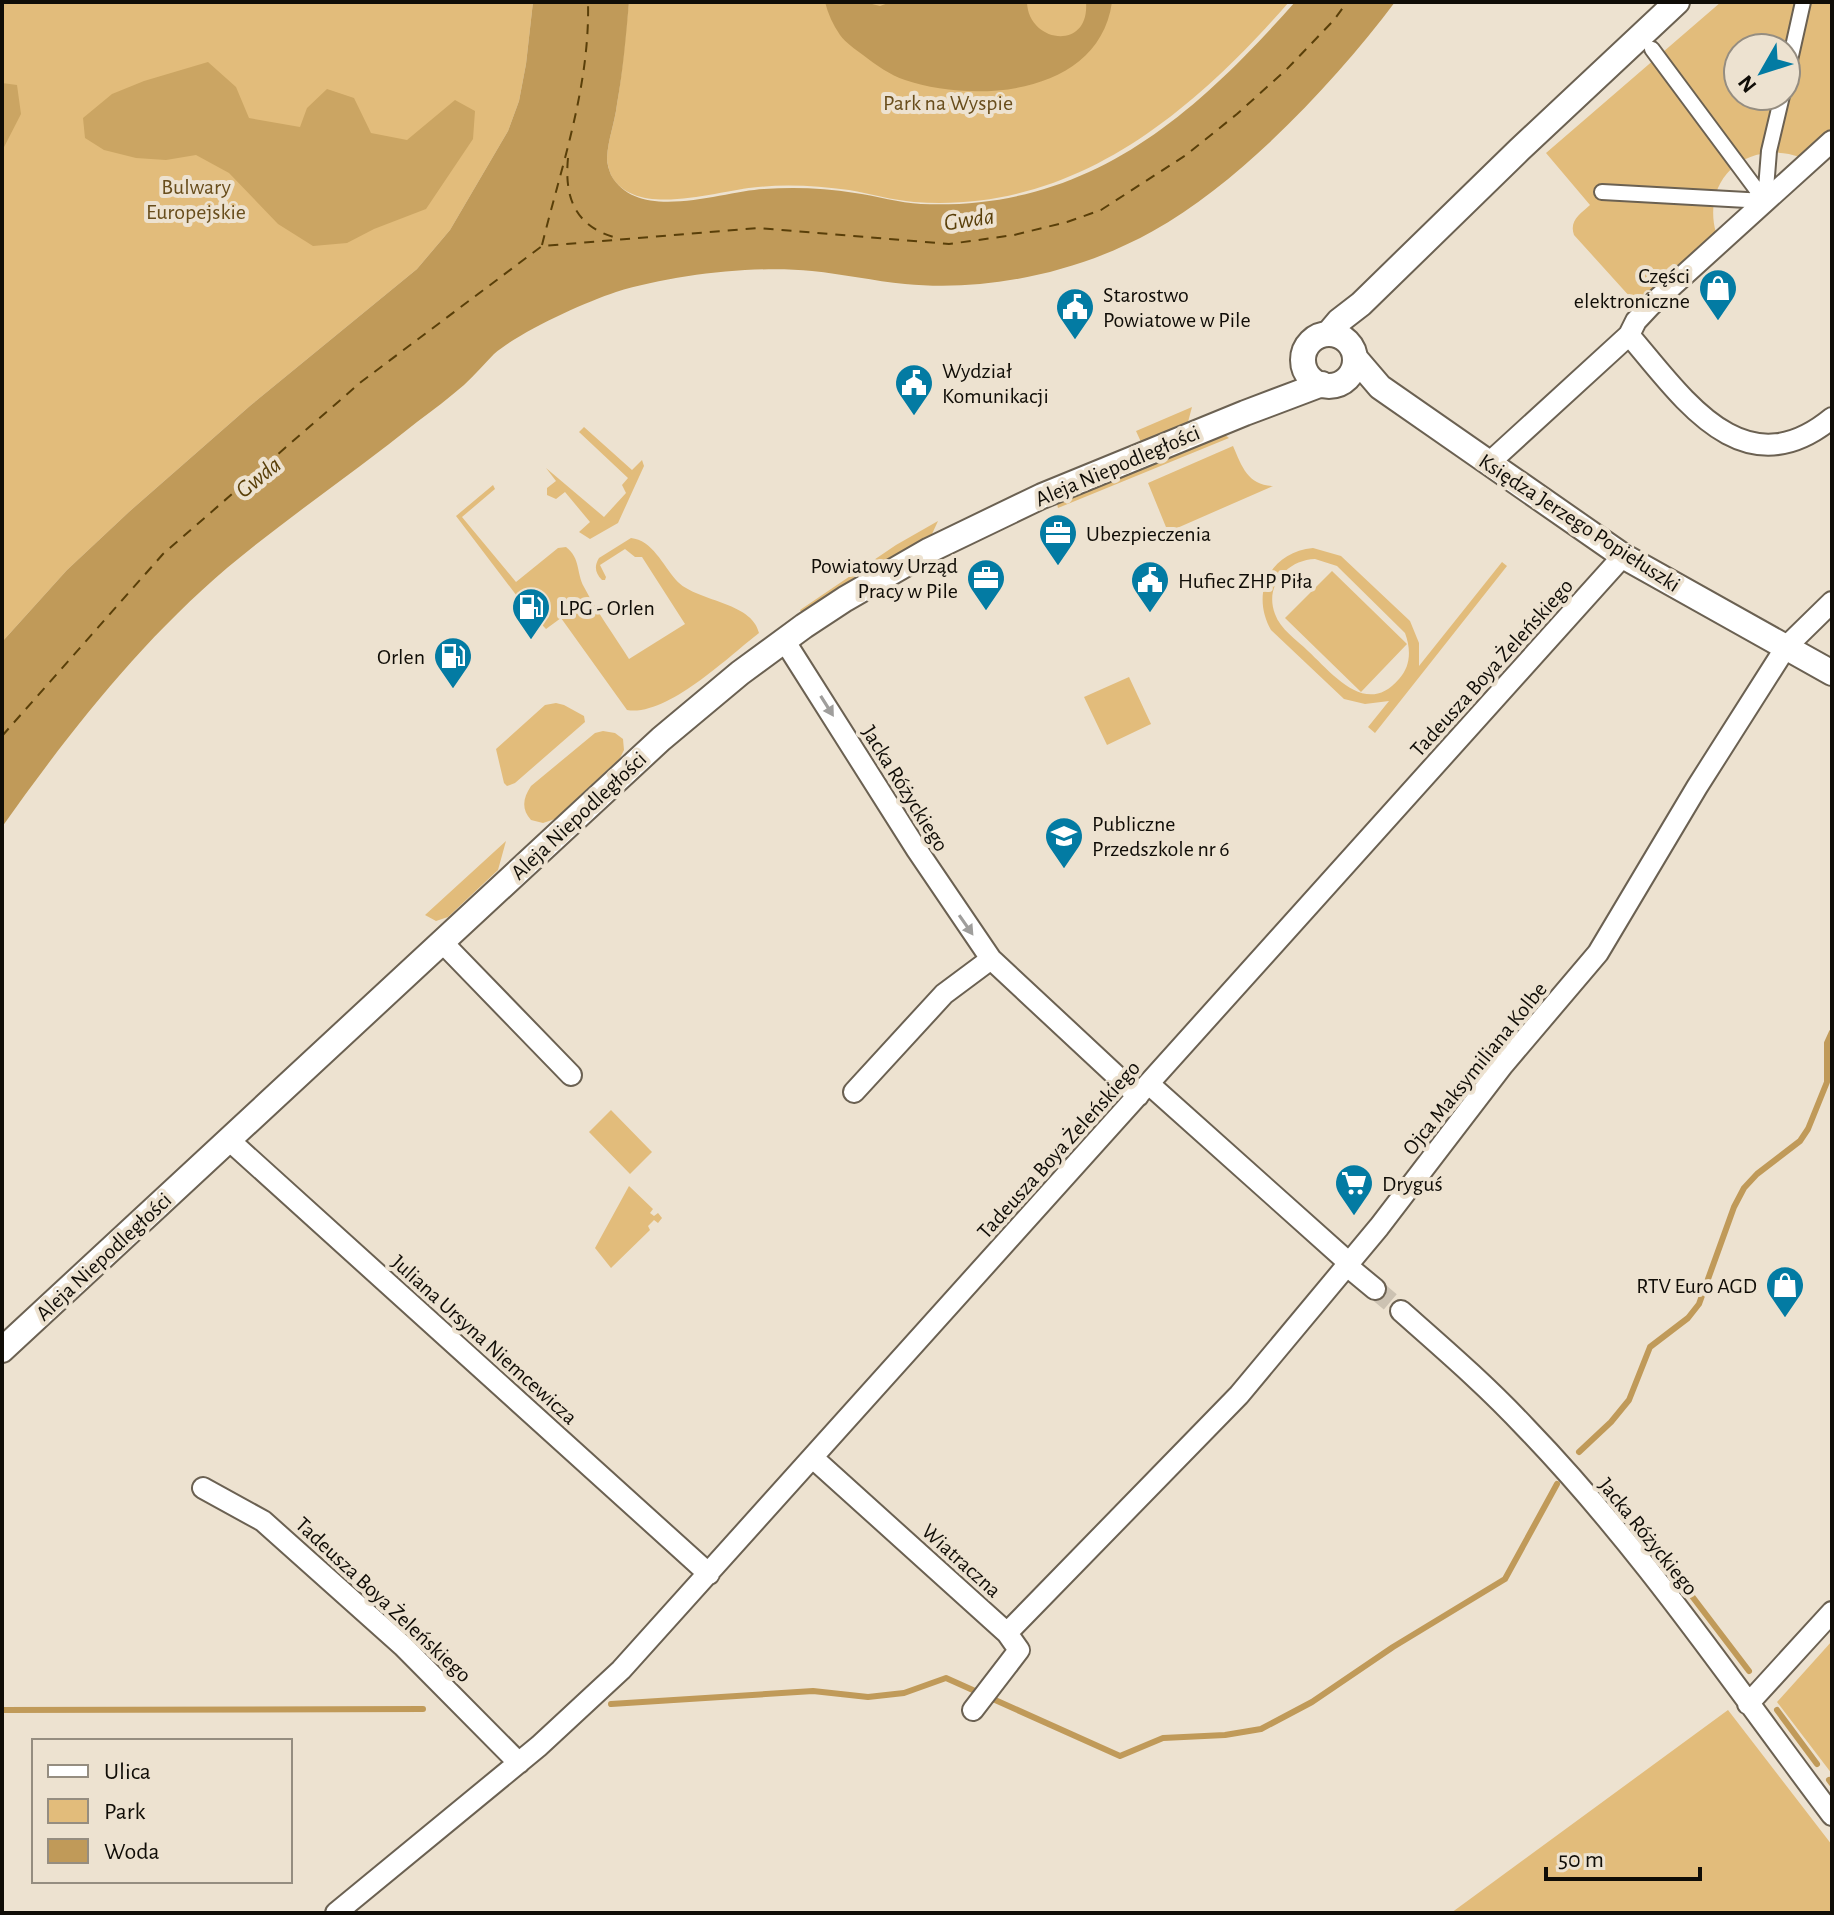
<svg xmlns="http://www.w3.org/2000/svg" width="1834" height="1915" font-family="'Alegreya Sans',sans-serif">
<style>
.green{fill:#e2bc7b;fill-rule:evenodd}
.forest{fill:#cba563}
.water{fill:#c09a59}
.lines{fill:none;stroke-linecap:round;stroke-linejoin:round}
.stream{stroke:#c09a59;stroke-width:6}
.ferry{stroke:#593f09;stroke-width:2;stroke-dasharray:10 8;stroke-linecap:butt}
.minor-tunnel{stroke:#ccc2b2;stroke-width:20;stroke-dasharray:20 10;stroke-linecap:butt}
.pedestrian-casing{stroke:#6b6152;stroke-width:18}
.minor-casing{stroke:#6b6152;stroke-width:24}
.tertiary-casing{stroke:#6b6152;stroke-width:28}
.pedestrian{stroke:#fff;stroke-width:14}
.minor{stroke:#fff;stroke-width:20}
.tertiary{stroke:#fff;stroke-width:24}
.oneway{fill:#9f9e9c}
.labels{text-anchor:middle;stroke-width:8;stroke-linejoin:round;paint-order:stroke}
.park-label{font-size:22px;fill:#684d1c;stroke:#ede2d0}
.poi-label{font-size:22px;fill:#100d07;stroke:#ede2d0;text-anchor:start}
.street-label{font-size:22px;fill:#100d07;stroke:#ede2d0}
.water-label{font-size:24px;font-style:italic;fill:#593f09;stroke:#ede2d0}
</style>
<rect width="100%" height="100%" fill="#ede2d0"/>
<!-- green -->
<path class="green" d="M 2,2 L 533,2 L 526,64 L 519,101 L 508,131 L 450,230 L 417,269 L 251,405 L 130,511 L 67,570 L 2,642 Z
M 629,2 L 1289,2 C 1191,114 1073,214 914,202 C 892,200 871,194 849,190 C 819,186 788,184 758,187 C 718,190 635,220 611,175 C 609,170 607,163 607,158 C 608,139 615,122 617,104 C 623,70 625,36 629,2 Z
M 1721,2 L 1832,2 L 1832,129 L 1800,157 C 1748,139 1701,178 1716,233 L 1643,300 L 1631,298 L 1574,235 C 1569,221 1580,214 1590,205 L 1546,153 ZM 1738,48 L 1786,48 L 1786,96 L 1738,96 Z
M 1192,407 L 1188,422 L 1141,442 L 1136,431 Z
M 584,427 L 632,470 L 642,460 L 644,466 L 618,523 L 590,539 L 579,532 L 590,522 L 565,492 L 556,499 L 547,495 L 547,488 L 556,481 L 546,468 L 604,517 L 626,493 L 622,485 L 628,478 L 579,432 Z
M 1225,435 L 1229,438 L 1058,508 L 1057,504 Z
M 1233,446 C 1242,467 1248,485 1273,486 L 1168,532 L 1148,483 Z
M 493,485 L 495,489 L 462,517 L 516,582 L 558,548 L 566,547 C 581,559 576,572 584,587 C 597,612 614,635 629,659 L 685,624 L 642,557 L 635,557 L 625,549 L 600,565 L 606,577 L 605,580 L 602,580 C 595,573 594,566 599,558 L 631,538 C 652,540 663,565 676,580 C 695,602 752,601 759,633 C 729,656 667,717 627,710 L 561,618 L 546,629 L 526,608 L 456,516 Z
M 938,521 L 932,534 L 855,577 L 801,612 L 800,610 L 896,545 Z
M 1313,548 L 1341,556 L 1410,621 L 1419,643 L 1419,666 L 1502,562 L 1507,566 L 1375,733 L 1368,727 L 1389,701 L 1365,704 L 1344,699 L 1271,630 C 1250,593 1270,552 1313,548 ZM 1315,559 L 1337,566 L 1405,633 C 1411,649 1411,666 1399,679 C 1366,718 1332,673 1308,651 C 1297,640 1280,629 1275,614 C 1264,586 1287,560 1315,559 Z
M 1332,571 L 1407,644 L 1361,692 L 1285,618 Z
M 1129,677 L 1151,724 L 1107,745 L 1084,697 Z
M 556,703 L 564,705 L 584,716 L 585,722 L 515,783 L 507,786 L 504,783 L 496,749 L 545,705 Z
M 603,731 L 615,733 L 623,739 L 624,750 L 620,758 L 555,819 L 543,823 L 531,820 C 521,809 523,798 531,786 L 595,733 Z
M 506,841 L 498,870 L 448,917 L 436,921 L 425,915 Z
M 611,1110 L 652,1152 L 630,1174 L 589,1132 Z
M 629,1186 L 653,1209 L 650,1213 L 654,1216 L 658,1213 L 662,1218 L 658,1223 L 654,1220 L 648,1226 L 650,1230 L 611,1268 L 595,1248 Z
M 1832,1641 L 1832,1774 L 1777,1702 Z
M 1728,1710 L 1832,1845 L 1832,1913 L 1451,1913 Z"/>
<!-- forest -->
<path class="forest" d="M 208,62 L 236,87 L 249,118 L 300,127 L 307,108 L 327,89 L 354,98 L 371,133 L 407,140 L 455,100 L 475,111 L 473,139 L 426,209 L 374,229 L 347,243 L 313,246 L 278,224 L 229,173 L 196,155 L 166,160 L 136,158 L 104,150 L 85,138 L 83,118 L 112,94 L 144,81 Z
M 2,83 L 17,85 L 21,114 L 2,151 Z"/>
<!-- water -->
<path class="water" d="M 533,2 L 629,2 C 626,36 623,71 617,104 C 615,122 608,139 607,158 C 607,164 609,170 611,175 C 638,224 722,191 764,189 C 794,187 825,188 855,193 C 877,196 899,203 921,204 C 1087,211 1192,118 1295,2 L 1395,2 C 1334,83 1242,181 1153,231 C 1080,272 989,292 905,284 C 874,281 843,274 812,271 C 753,265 672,275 616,292 C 583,303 521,331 494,354 C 484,364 475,375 464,385 C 449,398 433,410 417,422 C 355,472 288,517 227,568 C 139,643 68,734 2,827 L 2,642 L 67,570 L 130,511 L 251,405 L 417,269 L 450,230 L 508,131 L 519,101 L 526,64 Z
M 825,2 L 864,2 L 880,6 L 891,2 L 1027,2 C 1028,43 1090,52 1086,2 L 1112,2 C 1099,95 976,104 905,80 C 890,75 876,65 863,55 C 855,49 846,43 840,35 C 833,25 828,14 825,2 Z"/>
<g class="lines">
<!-- stream -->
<path class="stream" d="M 1579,1452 L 1611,1422 L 1629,1400 L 1650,1347 L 1688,1318 L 1699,1304 L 1734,1207 L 1744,1188 L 1757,1174 L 1800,1141 L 1808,1129 L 1827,1082 L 1827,1043 L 1832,1032
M 1685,1587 L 1749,1671
M 611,1704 L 813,1691 L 868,1697 L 904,1693 L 946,1678 L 1120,1756 L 1163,1738 L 1225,1735 L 1261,1729 L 1312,1702 L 1393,1647 L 1505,1579 L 1557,1484
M 2,1710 L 423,1709
M 1777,1710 L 1817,1764
M 1829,1780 L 1832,1784"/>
<!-- ferry -->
<path class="ferry" d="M 568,158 C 564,199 576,227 617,238
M 542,245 C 562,164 590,86 588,2
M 2,736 L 163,554 L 361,382 L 542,246 L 759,228 L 949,244 L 1014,235 L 1067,222 L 1101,210 L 1186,155 L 1237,114 L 1286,70 L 1334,20 L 1347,2"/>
<!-- minor-tunnel -->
<path class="minor-tunnel" d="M 1375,1289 L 1401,1311"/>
<!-- pedestrian casing -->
<g class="pedestrian-casing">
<path id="pedestrian" d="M 1652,49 L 1765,201
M 1786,78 L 1803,2
M 1602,192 L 1765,201
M 1765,201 L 1769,151 L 1782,96"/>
</g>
<!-- minor casing -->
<g class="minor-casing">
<path id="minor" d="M 1629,335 C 1683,398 1743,491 1832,418
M 1489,463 L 1629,335 L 1636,321 L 1651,305 L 1832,141
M 784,640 L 917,850 L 991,959 L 1138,1096
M 442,942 L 571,1075
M 1149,1084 L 1348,1262
M 854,1092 L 944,994 L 991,959
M 229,1140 L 709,1574
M 1346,1265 L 1375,1289
M 1401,1311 C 1444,1349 1487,1386 1526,1428 C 1640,1546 1733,1684 1832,1815
M 813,1458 L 1007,1633 L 1019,1650 L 973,1710
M 203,1488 L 263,1521 L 403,1646 L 519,1763
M 1007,1633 L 1239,1395 L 1379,1227 L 1503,1065 L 1598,953 L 1697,787 L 1786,647 L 1832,602
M 1748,1704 L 1832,1612
M 336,1913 L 539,1746 L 621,1670 L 1623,556"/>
</g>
<!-- tertiary casing -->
<g class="tertiary-casing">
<path id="tertiary" d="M 1328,334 L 1339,321 L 1361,304 L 1519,150 L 1677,2
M1303 360a26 26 0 1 1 52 0a26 26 0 1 1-52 0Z
M 1356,359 L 1380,387 L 1623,556 L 1832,673
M 2,1350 L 661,739 L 740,673 L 804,626 L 845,599 L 930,550 L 1042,496 L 1245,413 L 1322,384"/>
</g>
<!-- pedestrian -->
<use href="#pedestrian" class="pedestrian"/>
<!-- minor -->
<use href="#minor" class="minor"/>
<!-- tertiary -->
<use href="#tertiary" class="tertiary"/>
</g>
<!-- one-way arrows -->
<defs><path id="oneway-solid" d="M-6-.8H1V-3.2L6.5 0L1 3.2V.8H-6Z" transform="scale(2)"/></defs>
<g class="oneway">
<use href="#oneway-solid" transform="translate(827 706) rotate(58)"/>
<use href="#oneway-solid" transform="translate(966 925) rotate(55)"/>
</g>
<!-- icons -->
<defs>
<g id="shop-pin" transform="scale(2)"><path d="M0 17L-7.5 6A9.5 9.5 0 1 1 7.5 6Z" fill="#037ba3" stroke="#ede2d0"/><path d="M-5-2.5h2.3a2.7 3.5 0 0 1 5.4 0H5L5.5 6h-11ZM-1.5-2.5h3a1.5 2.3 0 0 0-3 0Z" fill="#fff"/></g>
<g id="civic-pin" transform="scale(2)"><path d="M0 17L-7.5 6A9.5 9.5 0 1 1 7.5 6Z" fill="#037ba3" stroke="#ede2d0"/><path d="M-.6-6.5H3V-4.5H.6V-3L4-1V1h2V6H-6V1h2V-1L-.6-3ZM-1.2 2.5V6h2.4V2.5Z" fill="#fff"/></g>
<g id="office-pin" transform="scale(2)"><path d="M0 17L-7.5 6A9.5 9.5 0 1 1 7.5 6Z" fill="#037ba3" stroke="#ede2d0"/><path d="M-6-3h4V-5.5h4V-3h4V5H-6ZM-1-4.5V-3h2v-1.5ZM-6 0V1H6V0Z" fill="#fff"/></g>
<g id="fuel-pin" transform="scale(2)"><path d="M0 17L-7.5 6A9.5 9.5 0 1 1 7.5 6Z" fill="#037ba3" stroke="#ede2d0"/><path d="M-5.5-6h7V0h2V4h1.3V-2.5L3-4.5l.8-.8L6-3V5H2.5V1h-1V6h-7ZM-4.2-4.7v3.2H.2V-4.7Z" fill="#fff"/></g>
<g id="school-pin" transform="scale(2)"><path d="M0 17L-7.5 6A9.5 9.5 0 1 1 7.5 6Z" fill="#037ba3" stroke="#ede2d0"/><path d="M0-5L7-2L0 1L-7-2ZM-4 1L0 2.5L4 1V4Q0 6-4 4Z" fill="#fff"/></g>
<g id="supermarket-pin" transform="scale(2)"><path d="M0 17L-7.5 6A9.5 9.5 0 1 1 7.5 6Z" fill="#037ba3" stroke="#ede2d0"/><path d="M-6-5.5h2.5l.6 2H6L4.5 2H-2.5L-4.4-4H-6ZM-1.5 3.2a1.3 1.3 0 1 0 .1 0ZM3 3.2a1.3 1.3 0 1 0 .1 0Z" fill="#fff"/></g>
</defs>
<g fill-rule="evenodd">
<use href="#shop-pin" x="1718" y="288"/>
<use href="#civic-pin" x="1075" y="307"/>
<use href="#civic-pin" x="914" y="383"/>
<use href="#office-pin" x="1058" y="533"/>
<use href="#office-pin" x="986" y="578"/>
<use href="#civic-pin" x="1150" y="580"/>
<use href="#fuel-pin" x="531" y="607"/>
<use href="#fuel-pin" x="453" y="656"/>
<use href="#school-pin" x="1064" y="836"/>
<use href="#supermarket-pin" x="1354" y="1183"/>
<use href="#shop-pin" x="1785" y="1285"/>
</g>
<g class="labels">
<!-- park labels -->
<g class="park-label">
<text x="948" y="110">Park na Wyspie</text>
<text x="196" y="194">Bulwary<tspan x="196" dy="25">Europejskie</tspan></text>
</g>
<!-- poi labels -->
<g class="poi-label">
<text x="1690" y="283" text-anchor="end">Części<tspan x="1690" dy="25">elektroniczne</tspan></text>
<text x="1103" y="302">Starostwo<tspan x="1103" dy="25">Powiatowe w Pile</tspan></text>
<text x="942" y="378">Wydział<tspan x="942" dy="25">Komunikacji</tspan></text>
<text x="1086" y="541">Ubezpieczenia</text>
<text x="958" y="573" text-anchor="end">Powiatowy Urząd<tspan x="958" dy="25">Pracy w Pile</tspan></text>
<text x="1178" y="588">Hufiec ZHP Piła</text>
<text x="559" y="615">LPG - Orlen</text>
<text x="425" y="664" text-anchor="end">Orlen</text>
<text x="1092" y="831">Publiczne<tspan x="1092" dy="25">Przedszkole nr 6</tspan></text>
<text x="1382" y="1191">Dryguś</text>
<text x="1757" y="1293" text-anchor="end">RTV Euro AGD</text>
</g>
<!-- street labels -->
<g class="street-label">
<text transform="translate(1117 465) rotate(-23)" y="8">Aleja Niepodległości</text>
<text transform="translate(1580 522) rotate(33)" y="8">Księdza Jerzego Popiełuszki</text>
<text transform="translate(1491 667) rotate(-48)" y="8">Tadeusza Boya Żeleńskiego</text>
<text transform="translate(906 788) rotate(58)" y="8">Jacka Różyckiego</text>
<text transform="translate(578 815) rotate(-43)" y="8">Aleja Niepodległości</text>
<text transform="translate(1474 1068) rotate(-51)" y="8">Ojca Maksymiliana Kolbe</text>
<text transform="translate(1058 1149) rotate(-48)" y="8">Tadeusza Boya Żeleńskiego</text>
<text transform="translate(103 1256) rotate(-43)" y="8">Aleja Niepodległości</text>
<text transform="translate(485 1339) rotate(42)" y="8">Juliana Ursyna Niemcewicza</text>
<text transform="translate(1649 1536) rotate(51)" y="8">Jacka Różyckiego</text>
<text transform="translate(962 1560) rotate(42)" y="8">Wiatraczna</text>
<text transform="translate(384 1599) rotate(43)" y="8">Tadeusza Boya Żeleńskiego</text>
</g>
<!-- water labels -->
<g class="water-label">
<text transform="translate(969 219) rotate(-8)" y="8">Gwda</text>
<text transform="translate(258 477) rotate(-39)" y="8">Gwda</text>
</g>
</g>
<!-- border -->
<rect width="1834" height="1915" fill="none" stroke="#100d07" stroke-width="8"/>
<!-- legend -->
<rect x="32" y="1739" width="260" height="144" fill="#ede2d0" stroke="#958d80" stroke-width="2"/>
<rect x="48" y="1765" width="40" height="12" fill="#ffffff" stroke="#958d80" stroke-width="2"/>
<text x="104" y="1779" font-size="24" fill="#100d07">Ulica</text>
<rect x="48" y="1799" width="40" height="24" fill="#e2bc7b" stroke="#958d80" stroke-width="2"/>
<text x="104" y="1819" font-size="24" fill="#100d07">Park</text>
<rect x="48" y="1839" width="40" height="24" fill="#c09a59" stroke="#958d80" stroke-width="2"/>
<text x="104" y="1859" font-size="24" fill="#100d07">Woda</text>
<!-- north arrow -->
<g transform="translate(1762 72) rotate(231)"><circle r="38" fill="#ede2d0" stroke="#958d80" stroke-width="2"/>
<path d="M0-6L14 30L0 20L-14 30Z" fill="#037ba3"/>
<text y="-12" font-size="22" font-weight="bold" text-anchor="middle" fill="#100d07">N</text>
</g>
<!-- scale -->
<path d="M1546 1867v12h154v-12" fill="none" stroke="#100d07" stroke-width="4"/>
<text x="1558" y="1867" font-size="24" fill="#100d07" stroke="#ede2d0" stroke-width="6" paint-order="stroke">50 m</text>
</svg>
